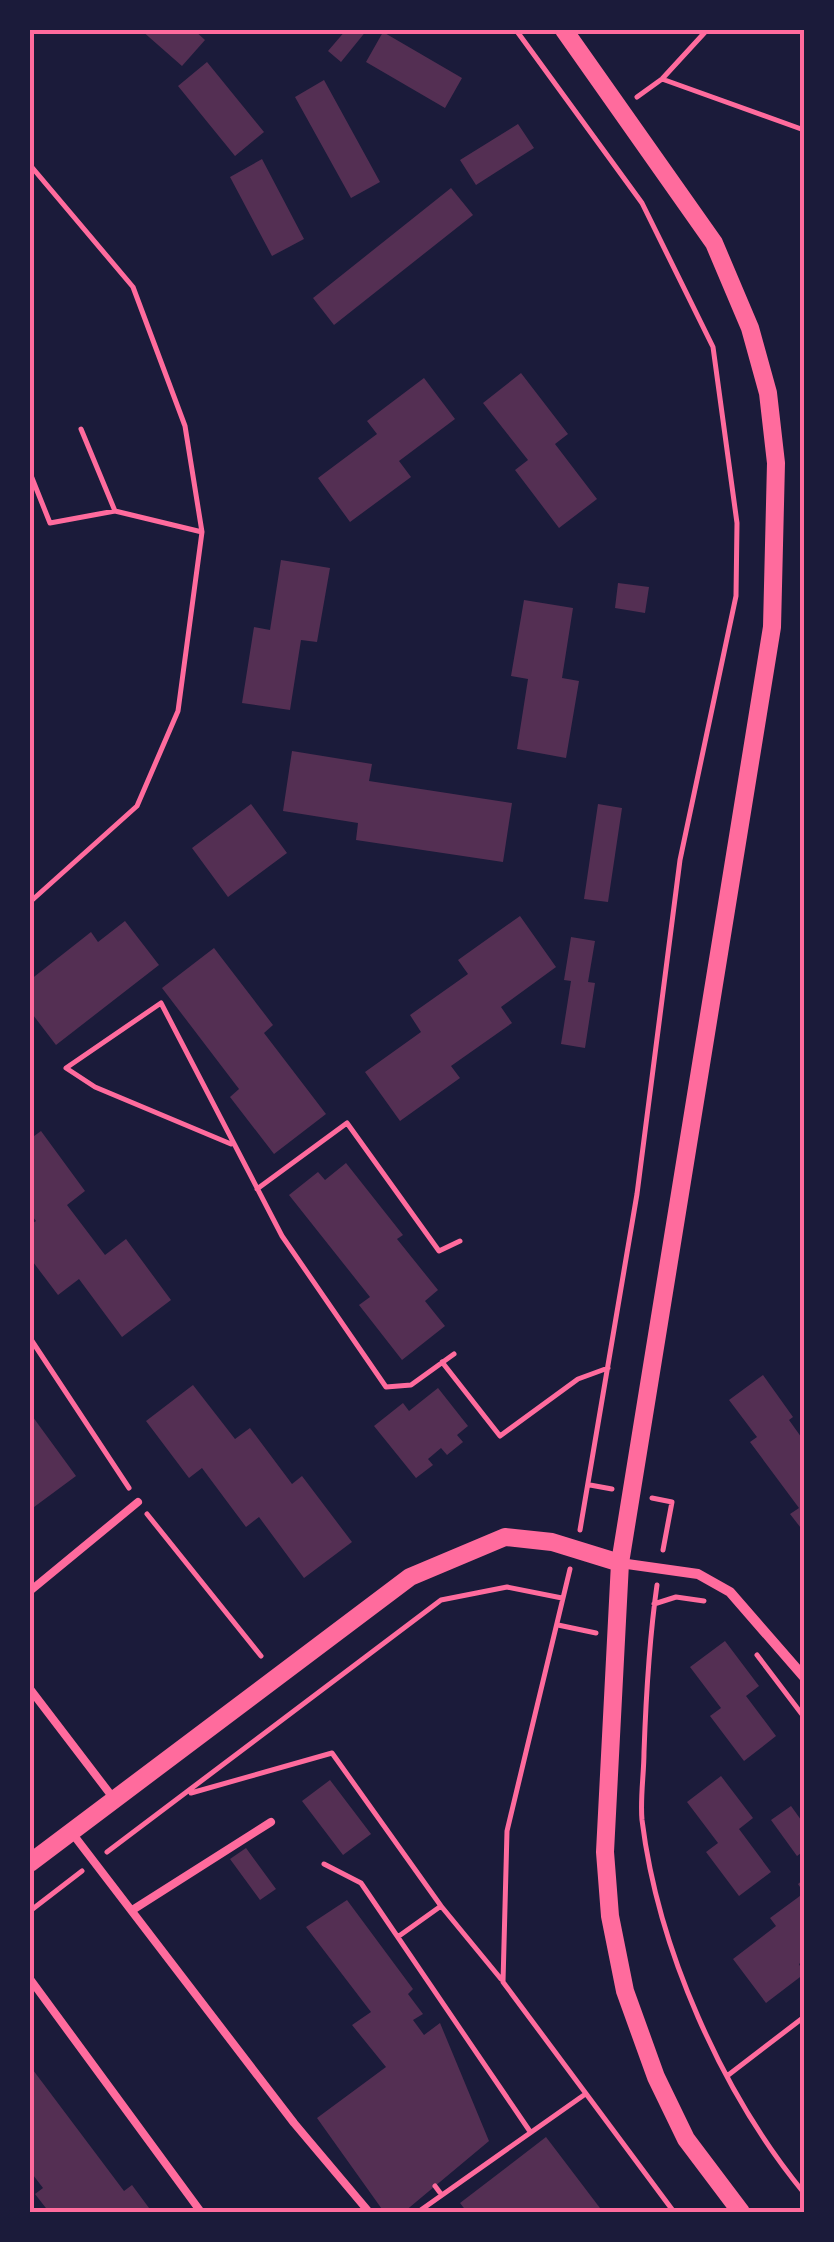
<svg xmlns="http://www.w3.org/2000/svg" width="834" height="2242" font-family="'Exo 2',sans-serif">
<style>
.building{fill:#542f53}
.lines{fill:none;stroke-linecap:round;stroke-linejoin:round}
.path{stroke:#ff6b9d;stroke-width:5}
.service{stroke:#ff6b9d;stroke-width:8}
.minor{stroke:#ff6b9d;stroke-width:10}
.tertiary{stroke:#ff6b9d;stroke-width:18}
.neatline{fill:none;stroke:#ff6b9d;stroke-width:4}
</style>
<rect width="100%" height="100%" fill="#1b1b3a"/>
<!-- building -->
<path class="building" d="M 141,30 L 194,30 L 205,40 L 182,66 Z
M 346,30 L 367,30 L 341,62 L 328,51 Z
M 383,32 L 462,78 L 445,108 L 366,62 Z
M 207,62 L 264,132 L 235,156 L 178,86 Z
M 324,80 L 380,182 L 351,198 L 295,97 Z
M 518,124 L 534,148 L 476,185 L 460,160 Z
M 262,159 L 304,239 L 272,256 L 230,177 Z
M 451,188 L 473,215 L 334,325 L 313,298 Z
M 521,373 L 568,434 L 555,444 L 597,499 L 559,528 L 515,470 L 528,460 L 483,403 Z
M 424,378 L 455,419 L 399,461 L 411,477 L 350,522 L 318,478 L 377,434 L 367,421 Z
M 281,560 L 330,568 L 317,642 L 301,640 L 290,710 L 242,703 L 254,627 L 270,630 Z
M 618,583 L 649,587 L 645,613 L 615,608 Z
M 524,600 L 573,608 L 562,678 L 579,681 L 566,758 L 517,749 L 528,679 L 511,676 Z
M 292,751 L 372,764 L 369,781 L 512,803 L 503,862 L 356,840 L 358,823 L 283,811 Z
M 251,804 L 287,853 L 228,897 L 192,848 Z
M 598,804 L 622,808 L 608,902 L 584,899 Z
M 520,916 L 556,967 L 501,1007 L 512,1023 L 451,1066 L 460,1078 L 400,1121 L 365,1072 L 421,1032 L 410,1015 L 468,974 L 458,960 Z
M 125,921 L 159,965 L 56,1045 L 30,1011 L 30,980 L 91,932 L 98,942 Z
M 571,937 L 595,941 L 588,982 L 595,983 L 585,1048 L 561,1044 L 571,981 L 564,980 Z
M 214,948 L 273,1025 L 264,1033 L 326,1114 L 274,1154 L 230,1097 L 239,1089 L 162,988 Z
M 41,1131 L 85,1191 L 67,1205 L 105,1255 L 126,1239 L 171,1300 L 122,1337 L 79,1279 L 58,1295 L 30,1258 L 30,1225 L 36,1221 L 30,1213 L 30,1139 Z
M 346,1163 L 403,1235 L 397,1239 L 438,1290 L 425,1301 L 445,1326 L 402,1360 L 359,1305 L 370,1297 L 289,1195 L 318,1172 L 325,1180 Z
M 763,1375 L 793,1417 L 789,1420 L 804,1441 L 804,1532 L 790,1514 L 799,1508 L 750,1442 L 757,1437 L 729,1400 Z
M 193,1385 L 235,1439 L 250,1428 L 292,1484 L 302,1476 L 352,1542 L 304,1578 L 259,1517 L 246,1527 L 202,1468 L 189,1478 L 146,1421 Z
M 438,1388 L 468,1426 L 457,1435 L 463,1442 L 447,1455 L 441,1448 L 428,1459 L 433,1465 L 416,1478 L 374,1426 L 403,1403 L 409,1411 Z
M 30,1413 L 76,1476 L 30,1510 Z
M 725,1641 L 759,1686 L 746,1696 L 776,1736 L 744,1761 L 710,1716 L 721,1708 L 690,1667 Z
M 721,1776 L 753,1818 L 739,1829 L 771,1872 L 739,1896 L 706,1852 L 718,1843 L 687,1802 Z
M 330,1780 L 371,1834 L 343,1855 L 302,1801 Z
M 791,1806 L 804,1824 L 804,1851 L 797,1856 L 771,1820 Z
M 246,1848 L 276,1889 L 260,1900 L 230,1859 Z
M 804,1879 L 804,1960 L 799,1964 L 804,1974 L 766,2003 L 733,1959 L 776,1926 L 770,1918 L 804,1893 L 798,1884 Z
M 347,1900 L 413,1989 L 408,1994 L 423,2014 L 413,2020 L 424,2035 L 440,2023 L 489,2141 L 404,2212 L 384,2212 L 317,2118 L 386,2067 L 352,2025 L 371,2012 L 306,1927 Z
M 30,2066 L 124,2191 L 132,2185 L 152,2212 L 49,2212 L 35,2194 L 43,2188 L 30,2171 Z
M 546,2137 L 603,2212 L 467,2212 L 460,2203 Z"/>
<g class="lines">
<!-- path -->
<path class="path" d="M 516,30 L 642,203 L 713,347 L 737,523 L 736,596 L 680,860 L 637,1194 L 580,1530
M 662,79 L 804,130
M 637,97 L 662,79 L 707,30
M 30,165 L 133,287 L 185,426 L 202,532 L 178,711 L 137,806 L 30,902
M 81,429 L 115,511 L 202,532
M 30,473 L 50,523 L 115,511
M 231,1144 L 95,1087 L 66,1068 L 161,1003 L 282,1236 L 386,1387 L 411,1385 L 454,1354
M 257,1189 L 347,1123 L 439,1251 L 460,1241
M 30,1338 L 129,1488
M 442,1362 L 500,1436 L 578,1379 L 608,1368
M 590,1485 L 612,1489
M 652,1498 L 672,1502 L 663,1550
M 147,1514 L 261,1656
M 570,1569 L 507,1831 L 503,1982 L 674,2212
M 657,1585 C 649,1641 646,1696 644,1752 C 644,1774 640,1798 642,1820 C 658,1949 722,2093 804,2193
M 654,1604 L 676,1597 L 704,1601
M 558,1625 L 596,1633
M 757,1655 L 804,1717
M 191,1793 L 332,1753 L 441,1906 L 501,1979
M 107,1852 L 441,1600 L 507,1587 L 562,1598
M 324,1864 L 361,1883 L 529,2130
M 30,1911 L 82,1871
M 399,1936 L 441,1906
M 727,2076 L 804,2017
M 435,2186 L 441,2194
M 418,2212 L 584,2095"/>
<!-- service -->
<path class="service" d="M 30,1591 L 138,1502
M 30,1689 L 114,1799
M 72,1833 L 294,2123 L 369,2212
M 134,1909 L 271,1822
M 30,1979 L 201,2212"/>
<!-- minor -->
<path class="minor" d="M 620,1563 L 698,1574 L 730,1592 L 804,1677"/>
<!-- tertiary -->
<path class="tertiary" d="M 564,30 L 714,243 L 750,328 L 768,393 L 776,463 L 772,627 L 620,1563 L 605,1852 L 610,1916 L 625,1991 L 656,2077 L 686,2139 L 741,2212
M 30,1863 L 410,1577 L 505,1537 L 552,1542 L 620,1563"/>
</g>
<!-- border -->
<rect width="834" height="2242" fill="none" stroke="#1b1b3a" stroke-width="65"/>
<rect x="32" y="32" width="770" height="2178" class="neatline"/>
</svg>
